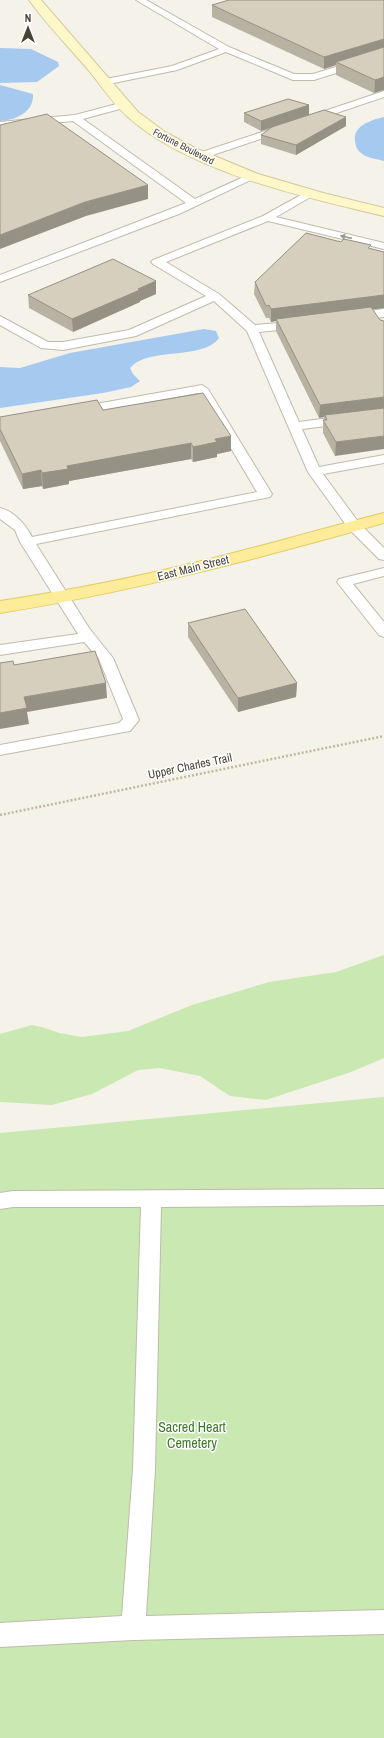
<svg xmlns="http://www.w3.org/2000/svg" width="384" height="1738" font-family="'Archivo Narrow',sans-serif">
<style>
.green{fill:#c9e8b2}
.water{fill:#a6c9f0}
.lines{fill:none;stroke-linecap:round;stroke-linejoin:round}
.lane-casing{stroke:#c0bbab;stroke-width:2}
.secondary-casing{stroke:#d3ca99;stroke-width:2}
.primary-casing{stroke:#e2cc69;stroke-width:2}
.path{stroke:#c1b99d;stroke-width:2.5;stroke-dasharray:2 2;stroke-linecap:butt}
.lane{fill:#fff;fill-rule:evenodd}
.secondary{fill:#fef7c9;fill-rule:evenodd}
.primary{fill:#fdec99;fill-rule:evenodd}
.wall{fill:#b8b2a3}
.shaded-wall{fill:#969185}
.building{fill:#d6cfbe;stroke:#969185}
.oneway{fill:#9a9891}
.labels{text-anchor:middle;stroke-width:3;stroke-linejoin:round;paint-order:stroke}
.far-street-label{font-size:10px;fill:#484337;stroke:#fff}
.street-label{font-size:12px;fill:#484337;stroke:#fff}
.near-park-label{font-size:14px;fill:#3f792b;stroke:#fff}
</style>
<rect width="100%" height="100%" fill="#f4f2e9"/>
<!-- green -->
<path class="green" d="M 384,955 L 384,1058 L 351,1072 L 266,1100 L 230,1096 L 200,1076 L 160,1068 L 138,1070 L 92,1094 L 52,1105 L 0,1102 L 0,1034 L 32,1025 L 45,1028 L 59,1033 L 82,1037 L 128,1031 L 192,1005 L 269,982 L 336,972 Z
M 384,1097 L 384,1738 L 0,1738 L 0,1133 Z"/>
<!-- water -->
<path class="water" d="M 0,48 L 31,49 L 58,62 L 59,66 L 37,82 L 0,83 Z
M 0,85 L 33,94 C 34,112 16,120 0,121 Z
M 384,117 L 384,161 C 376,159 366,158 360,152 C 356,149 356,145 355,141 C 353,125 372,120 384,117 Z
M 204,329 L 216,331 L 219,338 C 202,361 149,346 130,368 L 133,374 L 140,381 L 131,387 L 103,393 L 0,408 L 0,367 L 20,368 L 70,353 Z"/>
<g class="lines">
<!-- lane casing -->
<g class="lane-casing">
<path id="lane" d="M 136,0 L 146,0 L 229,47 L 294,74 L 313,74 L 384,52 L 384,58 L 314,80 L 293,80 L 226,52 L 177,70 L 104,85 L 101,84 L 101,80 L 172,66 L 219,49 Z
M 384,91 L 384,97 L 313,121 L 307,121 L 305,119 L 307,117 Z
M 124,102 L 127,103 L 129,105 L 127,107 L 83,119 L 195,199 L 250,174 L 258,174 L 259,176 L 179,214 L 0,282 L 0,275 L 186,203 L 73,121 L 0,128 L 0,122 L 75,115 Z
M 283,125 L 287,126 L 288,128 L 287,130 L 204,158 L 196,158 L 195,156 L 196,154 Z
M 310,190 L 314,191 L 315,193 L 314,195 L 276,217 L 384,243 L 384,249 L 268,221 L 166,262 L 219,294 L 255,325 L 302,321 L 304,324 L 298,328 L 259,332 L 299,422 L 384,411 L 384,419 L 302,429 L 319,467 L 384,455 L 384,463 L 323,474 L 359,523 L 384,548 L 384,560 L 379,559 L 349,529 L 308,472 L 247,331 L 214,301 L 136,336 L 63,350 L 41,348 L 0,325 L 0,316 L 48,342 L 63,342 L 129,330 L 206,296 L 153,264 L 151,262 L 153,260 L 263,216 Z
M 384,309 L 384,317 L 354,321 L 348,317 L 354,313 Z
M 202,385 L 208,389 L 272,494 L 270,497 L 265,498 L 36,544 L 89,628 L 113,658 L 139,720 L 130,731 L 124,732 L 0,755 L 0,745 L 119,723 L 123,719 L 99,659 L 84,642 L 0,655 L 0,645 L 78,634 L 20,542 L 15,530 L 0,519 L 0,508 C 14,511 26,525 32,537 L 257,492 L 198,393 L 79,415 L 73,411 L 79,407 Z
M 384,568 L 384,576 L 353,584 L 384,622 L 384,637 L 379,635 L 337,582 L 339,579 Z
M 384,1189 L 384,1205 L 161,1207 L 155,1469 L 146,1616 L 384,1610 L 384,1634 L 133,1640 L 0,1647 L 0,1623 L 122,1616 L 133,1469 L 141,1207 L 13,1207 L 0,1209 L 0,1193 L 13,1191 Z"/>
</g>
<!-- secondary casing -->
<g class="secondary-casing">
<path id="secondary" d="M 29,0 L 41,0 L 138,112 L 165,132 L 195,148 L 258,174 L 323,193 L 384,208 L 384,216 C 304,197 192,173 129,118 C 114,105 102,87 90,72 C 70,48 47,25 29,0 Z"/>
</g>
<!-- primary casing -->
<g class="primary-casing">
<path id="primary" d="M 384,513 L 384,523 C 257,559 130,592 0,613 L 0,601 C 65,591 129,579 193,563 C 257,548 320,529 384,513 Z"/>
</g>
<!-- path -->
<path class="path" d="M 0,815 L 384,736"/>
<!-- lane -->
<use href="#lane" class="lane"/>
<!-- secondary -->
<use href="#secondary" class="secondary"/>
<!-- primary -->
<use href="#primary" class="primary"/>
</g>
<!-- wall -->
<path class="wall" d="M 384,0 L 374,93 L 336,75 L 336,65 L 324,69 L 212,17 L 212,5 Z
M 309,105 L 309,115 L 261,131 L 244,122 L 244,113 Z
M 346,126 L 296,155 L 261,144 L 261,135 Z
M 371,249 L 384,252 L 384,308 L 373,309 L 335,456 L 323,433 L 323,420 L 324,420 L 324,417 L 319,418 L 276,331 L 276,321 L 271,322 L 269,318 L 266,318 L 254,294 L 255,282 Z
M 156,281 L 156,294 L 140,301 L 140,302 L 73,332 L 29,308 L 28,295 Z
M 103,410 L 231,451 L 217,454 L 217,457 L 193,462 L 191,459 L 69,481 L 69,484 L 43,489 L 42,486 L 23,489 L 0,441 L 0,417 Z
M 188,623 L 297,683 L 296,697 L 238,712 L 188,637 Z"/>
<!-- shaded-wall -->
<path class="shaded-wall" d="M 384,39 L 384,51 L 336,62 L 336,65 L 324,69 L 324,57 Z
M 384,77 L 384,90 L 374,93 L 375,80 Z
M 309,105 L 309,115 L 261,131 L 261,121 Z
M 346,117 L 346,126 L 296,155 L 296,145 Z
M 148,185 L 148,199 L 86,216 L 0,249 L 0,235 L 85,202 Z
M 156,281 L 156,294 L 140,301 L 140,302 L 73,332 L 72,319 Z
M 384,295 L 384,308 L 277,321 L 276,319 L 276,321 L 271,322 L 271,309 Z
M 384,397 L 384,410 L 325,415 L 324,417 L 319,418 L 320,405 Z
M 231,436 L 231,451 L 217,454 L 217,457 L 193,462 L 193,447 L 215,439 Z
M 384,436 L 384,449 L 335,456 L 336,442 Z
M 191,443 L 191,459 L 69,481 L 69,484 L 43,489 L 42,473 L 67,466 Z
M 41,470 L 42,486 L 23,489 L 22,474 Z
M 106,683 L 107,698 L 27,712 L 29,724 L 0,729 L 0,713 L 24,697 Z
M 297,683 L 296,697 L 238,712 L 238,698 Z"/>
<!-- building -->
<path class="building" d="M 229,0 L 384,0 L 384,39 L 324,57 L 212,5 Z
M 384,47 L 384,77 L 375,80 L 336,62 Z
M 288,99 L 309,105 L 261,121 L 244,113 Z
M 324,110 L 346,117 L 296,145 L 261,135 L 272,127 Z
M 47,114 L 148,185 L 85,202 L 0,235 L 0,125 Z
M 306,233 L 341,242 L 344,239 L 371,245 L 368,248 L 384,252 L 384,295 L 271,309 L 269,305 L 266,306 L 255,282 Z
M 113,259 L 156,281 L 138,289 L 140,290 L 72,319 L 28,295 Z
M 371,307 L 380,320 L 384,321 L 384,397 L 320,405 L 276,319 Z
M 203,393 L 231,436 L 215,439 L 217,442 L 193,447 L 191,443 L 67,466 L 68,469 L 42,473 L 41,470 L 22,474 L 0,429 L 0,417 L 97,400 L 103,410 Z
M 384,408 L 384,436 L 336,442 L 323,420 L 327,420 L 325,415 Z
M 245,609 L 297,683 L 238,698 L 188,623 Z
M 95,651 L 106,683 L 24,697 L 27,708 L 0,713 L 0,663 L 13,661 L 14,665 Z"/>
<!-- one-way arrows -->
<defs><path id="oneway-solid" d="M-6-.8H1V-3.2L6.5 0L1 3.2V.8H-6Z"/></defs>
<use class="oneway" href="#oneway-solid" transform="translate(346 237) rotate(-167)"/>
<g class="labels">
<!-- far-street labels -->
<g class="far-street-label">
<text transform="translate(184 146) rotate(27)" y="4">Fortune Boulevard</text>
</g>
<!-- street labels -->
<g class="street-label">
<text transform="translate(193 568) rotate(-14)" y="4">East Main Street</text>
<text transform="translate(190 766) rotate(-12)" y="4">Upper Charles Trail</text>
</g>
<!-- near-park labels -->
<g class="near-park-label">
<text x="192" y="1432">Sacred Heart<tspan x="192" dy="16">Cemetery</tspan></text>
</g>
</g>
<!-- north arrow -->
<g transform="translate(28 28)" stroke="#ffffff" stroke-width="3" paint-order="stroke">
<path d="M0-3L7 15L0 10L-7 15Z" fill="#484337"/>
<text y="-6" font-size="11" font-weight="bold" text-anchor="middle" fill="#484337">N</text>
</g>
</svg>
